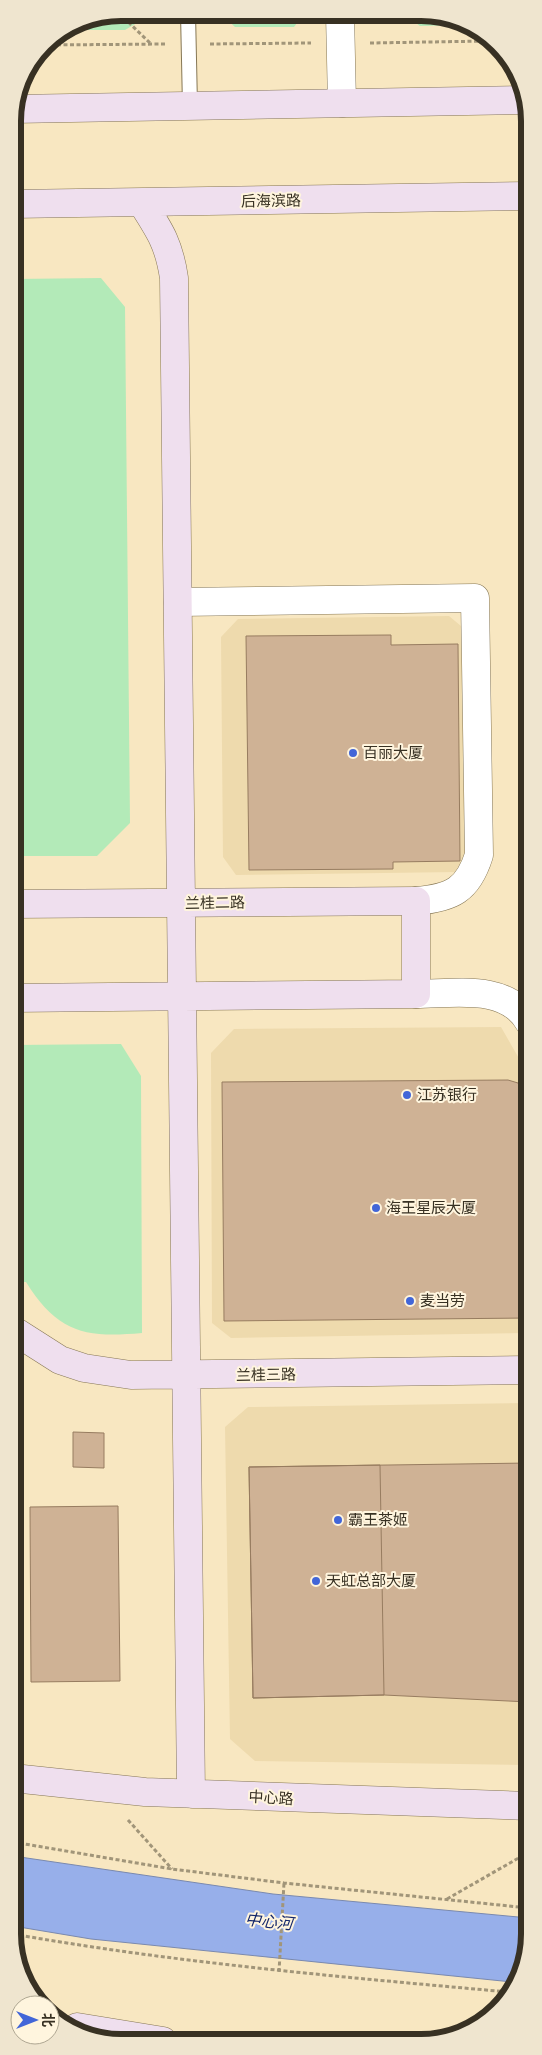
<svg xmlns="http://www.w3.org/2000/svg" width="542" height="2055" font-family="'PT Sans Narrow','Noto Sans SC',sans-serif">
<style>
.built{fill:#eedaad}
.green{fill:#b3eab8}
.water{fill:#97afea;stroke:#7a89ae}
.building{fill:#cfb295;stroke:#977c60}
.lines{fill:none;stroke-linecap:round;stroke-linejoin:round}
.lane-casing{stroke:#867755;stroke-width:16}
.street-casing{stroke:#867755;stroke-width:29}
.secondary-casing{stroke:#867755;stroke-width:29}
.path{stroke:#a19579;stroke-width:3;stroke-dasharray:4 2.5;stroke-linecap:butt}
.lane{stroke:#fff;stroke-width:14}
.street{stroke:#fff;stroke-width:28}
.secondary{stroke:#efdfee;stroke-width:28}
.poi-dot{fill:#4266d8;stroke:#fff5de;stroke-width:2}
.labels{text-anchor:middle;stroke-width:4;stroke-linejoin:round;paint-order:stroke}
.street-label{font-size:15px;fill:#383123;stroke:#fff5de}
.poi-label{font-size:15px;fill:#383123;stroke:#fff5de;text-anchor:start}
.water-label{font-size:16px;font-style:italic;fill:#15286b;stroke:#fff5de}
.rim{fill:none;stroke:#383123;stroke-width:6}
</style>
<rect width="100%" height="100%" fill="#f8e7c1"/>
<!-- built -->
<path class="built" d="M 449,616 L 467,631 L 470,857 L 457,872 L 236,875 L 223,857 L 221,637 L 238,619 Z
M 501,1027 L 529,1076 L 529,1333 L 231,1338 L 212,1323 L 211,1053 L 234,1029 Z
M 529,1403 L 529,1765 L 255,1761 L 230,1739 L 225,1427 L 248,1407 Z"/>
<!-- green -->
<path class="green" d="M 121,13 L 152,14 L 125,30 L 65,30 L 80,21 Z
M 220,13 L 304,14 L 294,27 L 235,27 Z
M 404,14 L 442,15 L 461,25 L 420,26 Z
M 101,278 L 125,307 L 130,823 L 97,856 L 13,856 L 13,279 Z
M 121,1044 L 141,1076 L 142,1333 C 85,1338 58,1333 26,1282 L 13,1282 L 13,1045 Z"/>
<!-- water -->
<path class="water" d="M 13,1856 L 273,1894 L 529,1918 L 529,1941 L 512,1982 L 91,1939 L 13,1926 Z"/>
<!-- building -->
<path class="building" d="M 391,635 L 391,645 L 458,644 L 460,861 L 393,862 L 393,869 L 249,870 L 246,636 Z
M 508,1080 L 518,1083 L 529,1098 L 529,1318 L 224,1321 L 222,1082 Z
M 73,1432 L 104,1433 L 104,1468 L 73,1467 Z
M 529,1463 L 529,1702 L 384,1695 L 253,1698 L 249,1467 Z
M 380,1465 L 384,1695 L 253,1698 L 249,1467 Z
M 118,1506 L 120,1681 L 31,1682 L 30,1507 Z"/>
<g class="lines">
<!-- lane casing -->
<g class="lane-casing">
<path id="lane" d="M 188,13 L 190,106"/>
</g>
<!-- street casing -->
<g class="street-casing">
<path id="street" d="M 340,14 L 342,103
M 178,602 L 475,598 L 479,855 C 468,890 452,898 416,901
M 416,994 C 454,994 507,983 529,1022"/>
</g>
<!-- secondary casing -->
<g class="secondary-casing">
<path id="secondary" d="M 14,109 L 525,100
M 142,203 C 160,231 169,244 174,278 L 191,1794
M 13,204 L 529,196
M 13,904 L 416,901 L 416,994 L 13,998
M 13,1330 L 60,1360 L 84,1368 L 131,1375 L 529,1370
M 13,1778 L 145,1792 L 529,1806
M 77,2027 L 163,2041"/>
</g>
<!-- path -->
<path class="path" d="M 119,13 L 151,44
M 370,43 L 488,41
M 210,44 L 311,43
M 44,45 L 166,44
M 128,1820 L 172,1869
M 13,1842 L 172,1869 L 284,1883 L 529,1908
M 447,1899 L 529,1852
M 13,1934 C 177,1963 342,1977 508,1992
M 279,1972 L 284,1883"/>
<!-- lane -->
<use href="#lane" class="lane"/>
<!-- street -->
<use href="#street" class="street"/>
<!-- secondary -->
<use href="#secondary" class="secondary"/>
</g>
<!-- markers -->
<g class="poi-dot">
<circle cx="353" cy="753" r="5"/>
<circle cx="407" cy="1095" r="5"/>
<circle cx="376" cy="1208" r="5"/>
<circle cx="410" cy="1301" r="5"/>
<circle cx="338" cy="1520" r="5"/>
<circle cx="316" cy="1581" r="5"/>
</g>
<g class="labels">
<!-- street labels -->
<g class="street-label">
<text transform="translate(271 201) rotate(-1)" y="5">后海滨路</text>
<text transform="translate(215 903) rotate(-1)" y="5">兰桂二路</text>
<text transform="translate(266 1375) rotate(-1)" y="5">兰桂三路</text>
<text transform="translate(271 1798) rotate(3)" y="5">中心路</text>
</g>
<!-- poi labels -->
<g class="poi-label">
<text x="363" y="758">百丽大厦</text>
<text x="417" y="1100">江苏银行</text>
<text x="386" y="1213">海王星辰大厦</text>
<text x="420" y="1306">麦当劳</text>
<text x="348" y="1525">霸王茶姬</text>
<text x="326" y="1586">天虹总部大厦</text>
</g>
<!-- water labels -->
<g class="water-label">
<text transform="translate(269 1921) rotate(6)" y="6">中心河</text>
</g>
</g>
<!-- crop -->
<path d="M0 0H542V2055H0ZM121 21H421A100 100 0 0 1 521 121V1934A100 100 0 0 1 421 2034H121A100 100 0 0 1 21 1934V121A100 100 0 0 1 121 21Z" fill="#efe5cf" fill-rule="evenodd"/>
<path class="rim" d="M121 21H421A100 100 0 0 1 521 121V1934A100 100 0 0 1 421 2034H121A100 100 0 0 1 21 1934V121A100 100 0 0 1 121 21Z"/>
<!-- north arrow -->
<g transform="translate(35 2020) rotate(90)"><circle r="24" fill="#fff5de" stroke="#afa793"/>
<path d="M0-4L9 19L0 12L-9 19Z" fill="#4266d8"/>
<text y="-8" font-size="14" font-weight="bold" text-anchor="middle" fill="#383123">北</text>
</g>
</svg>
